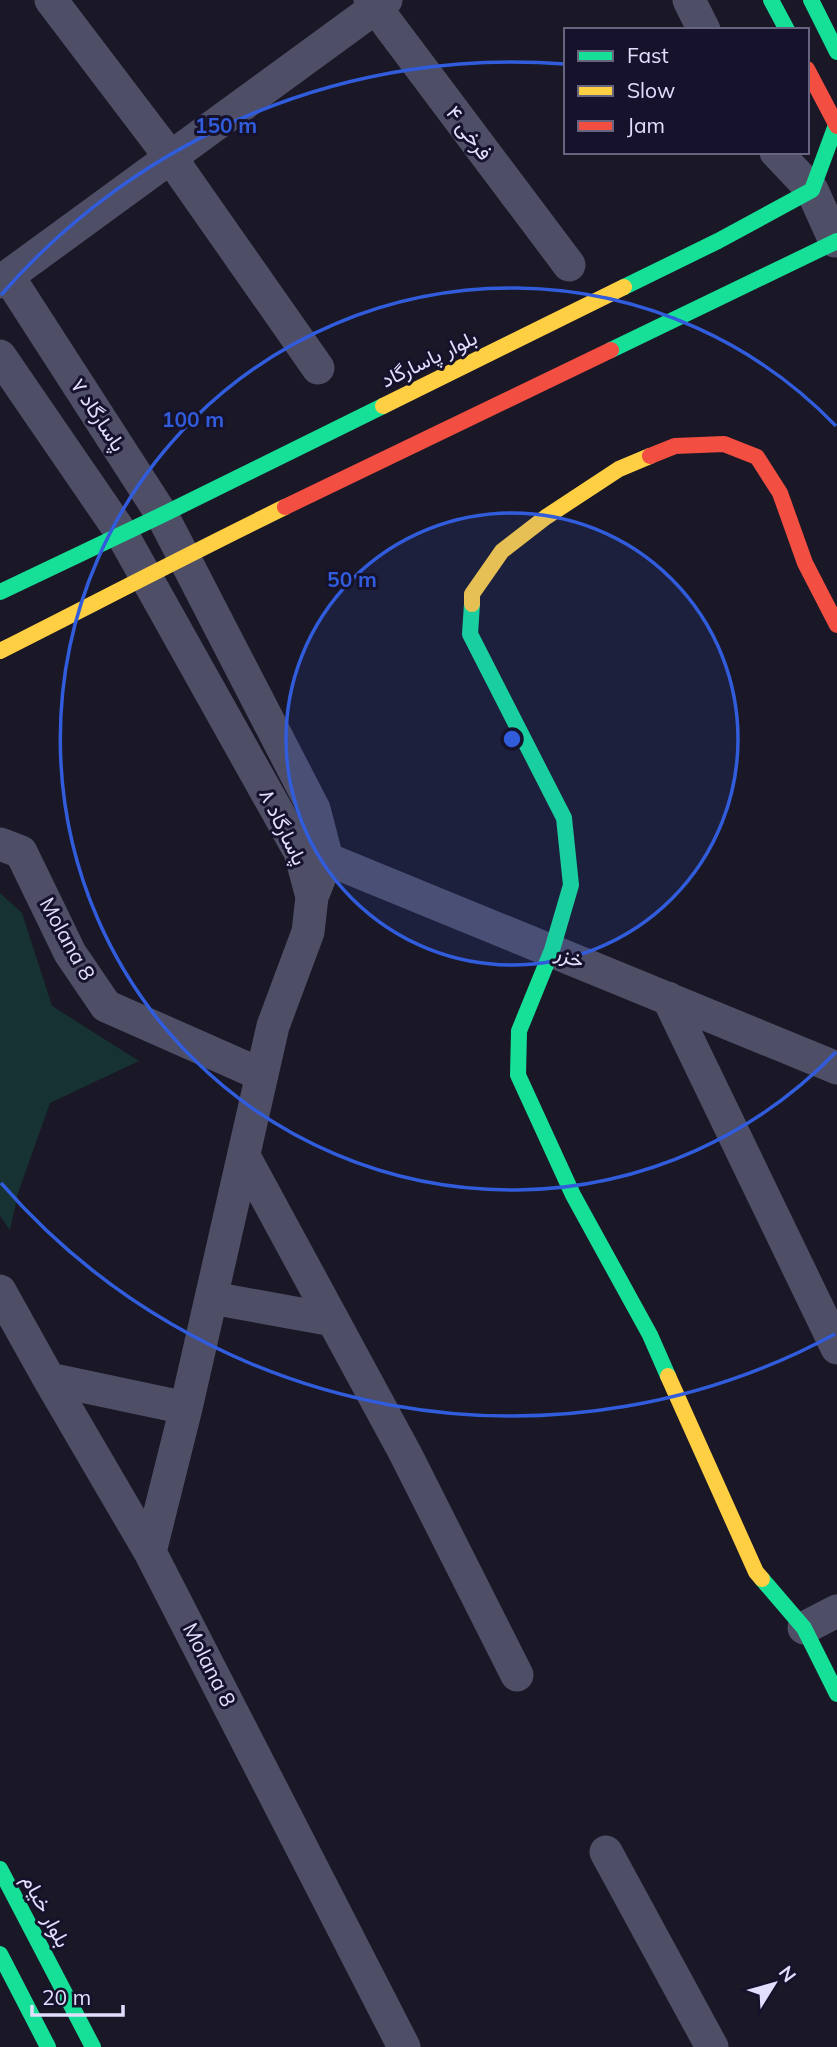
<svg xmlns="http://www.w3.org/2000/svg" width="837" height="2047" font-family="Mulish,Vazirmatn,sans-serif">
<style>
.green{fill:#163232}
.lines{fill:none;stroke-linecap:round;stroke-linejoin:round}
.street{stroke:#4e4e67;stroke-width:33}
.fast{stroke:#16e098;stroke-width:16}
.slow{stroke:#ffcf43;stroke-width:16}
.jam{stroke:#f24e42;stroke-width:16}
.ring{fill:none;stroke:#315cdc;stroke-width:3.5}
.labels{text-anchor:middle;stroke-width:6;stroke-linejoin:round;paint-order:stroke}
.street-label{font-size:21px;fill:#e1defe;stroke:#16122c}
.centre{fill:#315cdc;stroke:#16122c;stroke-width:3.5}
.ring-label{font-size:21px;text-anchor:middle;font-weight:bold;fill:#315cdc;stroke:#16122c;stroke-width:6;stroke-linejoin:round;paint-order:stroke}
</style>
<rect width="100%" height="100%" fill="#1a1826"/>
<!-- green -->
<path class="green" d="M 0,893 L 22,913 L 52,1006 L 139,1061 L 50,1103 L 18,1193 L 10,1230 L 0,1216 Z"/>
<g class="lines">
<!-- street -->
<path class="street" d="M 51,0 L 171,158 L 318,368
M 370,0 L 569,265
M 689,0 L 704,30
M 776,152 L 812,190 L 835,241
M 8,276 L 162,515 L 314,809 L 327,859 L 312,897 L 308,932 L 273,1026 L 186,1408 L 150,1552
M 0,282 L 386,0
M 0,356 L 122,534 L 300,852 L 312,897
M 0,844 L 21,852 L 70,953 L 106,1006 L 262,1075
M 306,853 L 327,859 L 837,1068
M 668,998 L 837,1348
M 244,1156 L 405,1453 L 517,1675
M 0,1291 L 49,1379 L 150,1552 L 404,2047
M 212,1298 L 333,1320
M 49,1379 L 186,1408
M 804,1628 L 837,1611
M 606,1852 L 712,2047"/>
<!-- fast -->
<path class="fast" d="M 771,0 L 787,30
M 811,0 L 837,52
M 624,287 L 718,241 L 812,190 L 836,125
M 611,350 L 837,241
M 0,592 L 162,515 L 383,406
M 472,604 L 470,634 L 564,818 L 571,885 L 552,950 L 519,1031 L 518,1075 L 573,1195 L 650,1335 L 668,1376
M 762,1579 L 804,1628 L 837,1694
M 0,1869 L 93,2047
M 0,1954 L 48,2047"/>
<!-- slow -->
<path class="slow" d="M 383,406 L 624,287
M 472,604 L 472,594 L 502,551 L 546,517 L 619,469 L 650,456
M 0,651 C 95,603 189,554 285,507
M 668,1376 L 756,1572 L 762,1579"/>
<!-- jam -->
<path class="jam" d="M 807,69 L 837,126
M 650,456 L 675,446 L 724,444 L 757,457 L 780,493 L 805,563 L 837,625
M 285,507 L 611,350"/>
</g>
<!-- distance rings -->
<circle cx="512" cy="739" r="226" fill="#315cdc" fill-opacity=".12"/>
<g class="ring">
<circle cx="512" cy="739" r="226"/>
<path d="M836 1052A451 451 0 1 1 836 426"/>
<path d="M835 1334A677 677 0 0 1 1 1183M1 295A677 677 0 0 1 565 64"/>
</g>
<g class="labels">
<!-- street labels -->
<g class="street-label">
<text transform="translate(469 133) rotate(53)" y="7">فرخی ۴</text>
<text transform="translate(429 359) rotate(-26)" y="7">بلوار پاسارگاد</text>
<text transform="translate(98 415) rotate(57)" y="7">پاسارگاد ۷</text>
<text transform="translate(283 827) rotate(64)" y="7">پاسارگاد ۸</text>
<text transform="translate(67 939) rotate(61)" y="7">Molana 8</text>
<text transform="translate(570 957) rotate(22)" y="7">خزر</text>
<text transform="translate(209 1665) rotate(63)" y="7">Molana 8</text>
<text transform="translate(46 1911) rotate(62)" y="7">بلوار خیام</text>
</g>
</g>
<circle cx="512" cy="739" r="10" class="centre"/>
<g class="ring-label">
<text x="226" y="133">150 m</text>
<text x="193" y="427">100 m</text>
<text x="352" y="587">50 m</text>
</g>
<!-- legend -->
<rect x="564" y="28" width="245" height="126" fill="#16122c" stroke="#676480" stroke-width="2"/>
<rect x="578" y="51" width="35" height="10" fill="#16e098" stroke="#676480" stroke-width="2"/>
<text x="627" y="63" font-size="21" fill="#e1defe">Fast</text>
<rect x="578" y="86" width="35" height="10" fill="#ffcf43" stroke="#676480" stroke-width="2"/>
<text x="627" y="98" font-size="21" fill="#e1defe">Slow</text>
<rect x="578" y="121" width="35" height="10" fill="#f24e42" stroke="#676480" stroke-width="2"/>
<text x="627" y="133" font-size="21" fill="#e1defe">Jam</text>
<!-- north arrow -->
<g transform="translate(774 1984) rotate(53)" stroke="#16122c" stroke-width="5" paint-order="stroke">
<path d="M0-5L12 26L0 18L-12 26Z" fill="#e1defe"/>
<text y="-10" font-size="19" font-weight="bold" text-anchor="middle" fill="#e1defe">N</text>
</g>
<!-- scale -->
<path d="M32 2005v10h91v-10" fill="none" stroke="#e1defe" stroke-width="3.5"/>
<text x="42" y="2005" font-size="21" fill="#e1defe" stroke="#16122c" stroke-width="5" paint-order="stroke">20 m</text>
</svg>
